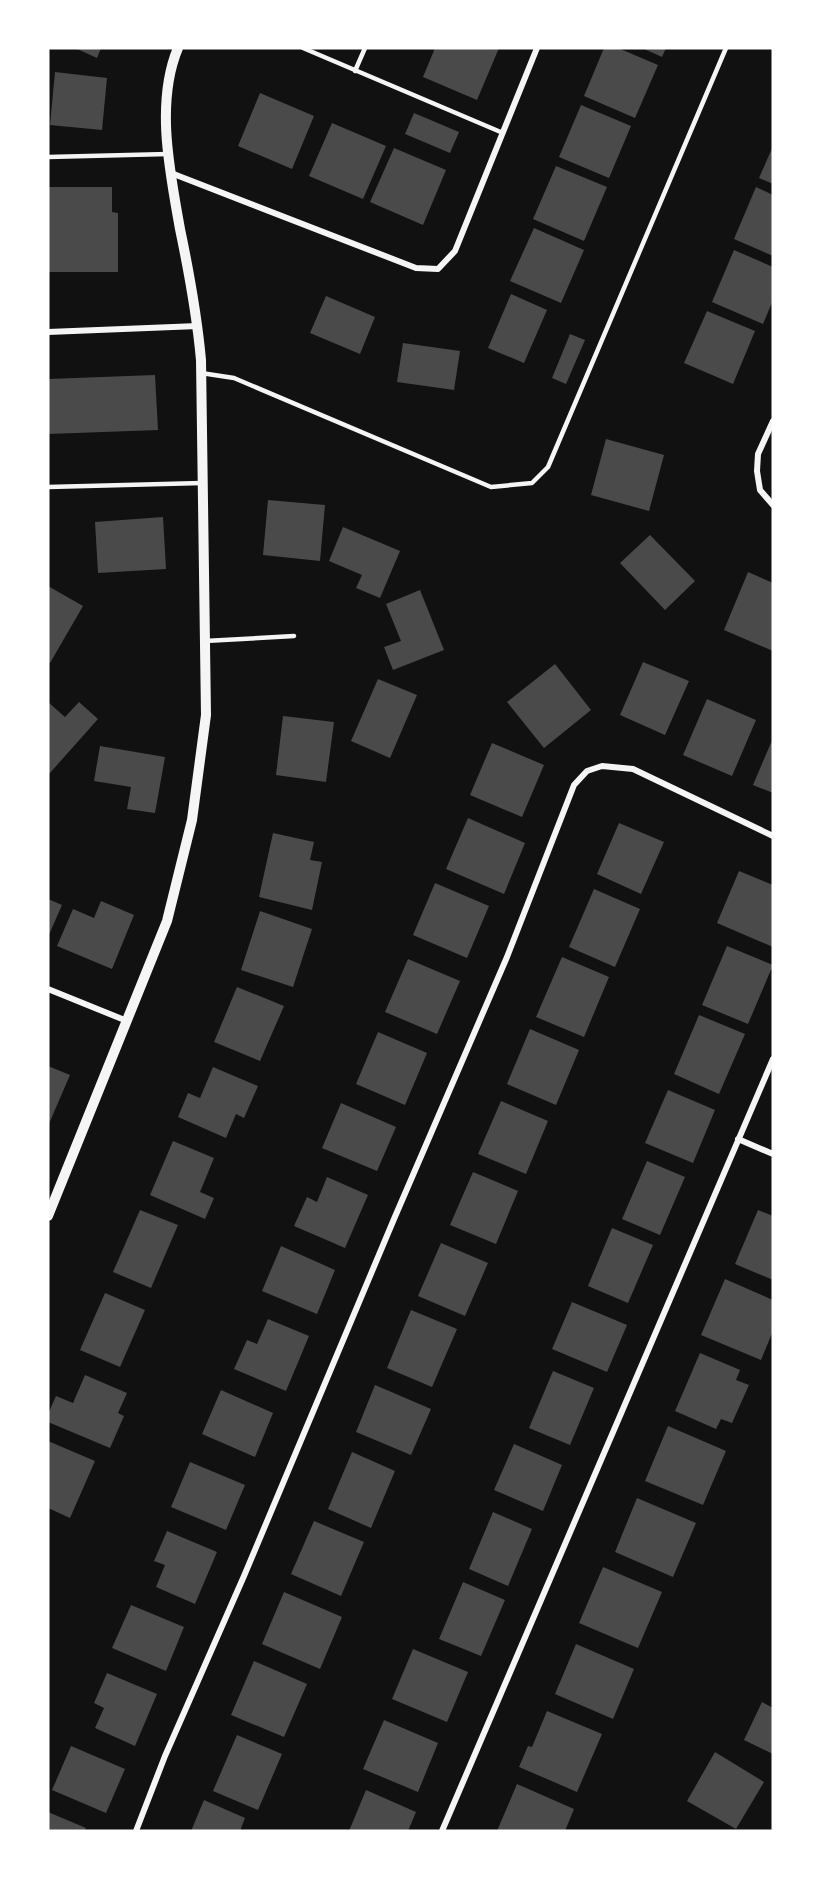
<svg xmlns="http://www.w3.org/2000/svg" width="821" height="1879" font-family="'Golos Text',sans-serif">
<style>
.building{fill:#4a4a4a}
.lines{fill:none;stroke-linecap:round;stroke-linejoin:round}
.service{stroke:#f5f5f5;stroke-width:4.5}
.minor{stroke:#f5f5f5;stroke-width:6}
.tertiary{stroke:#f5f5f5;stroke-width:10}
</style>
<rect width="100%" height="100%" fill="#111"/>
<!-- building -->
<path class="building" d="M 75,48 L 101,48 L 97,58 Z
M 435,48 L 499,48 L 477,100 L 423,77 Z
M 604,48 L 618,48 L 658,65 L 635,118 L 584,96 Z
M 642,48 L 666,48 L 662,57 Z
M 55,72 L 107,78 L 102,130 L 50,125 Z
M 260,93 L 314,116 L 292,169 L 238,146 Z
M 581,105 L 631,126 L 609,178 L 559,157 Z
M 414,113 L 459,132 L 450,153 L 405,134 Z
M 332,123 L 386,146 L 363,199 L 309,176 Z
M 773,146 L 773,184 L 759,178 Z
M 394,148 L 446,170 L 423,225 L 370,202 Z
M 556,166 L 607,187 L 584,241 L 533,219 Z
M 48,187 L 112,187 L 112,212 L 118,213 L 118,272 L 48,272 Z
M 756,187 L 773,195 L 773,256 L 734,239 Z
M 534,228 L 584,250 L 561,303 L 510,281 Z
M 734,250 L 773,267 L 773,300 L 763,324 L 712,302 Z
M 511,294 L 547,310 L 524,363 L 488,348 Z
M 326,296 L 375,317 L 360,354 L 310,333 Z
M 707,311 L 755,331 L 733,384 L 684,363 Z
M 570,334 L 585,340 L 566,384 L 552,378 Z
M 403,343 L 460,351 L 454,390 L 397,382 Z
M 155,375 L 158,430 L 48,434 L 48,379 Z
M 606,439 L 664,455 L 649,511 L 591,495 Z
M 268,500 L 325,505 L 320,561 L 263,555 Z
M 163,517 L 166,569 L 98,573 L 95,522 Z
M 343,527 L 400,551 L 380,598 L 356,588 L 362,575 L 329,561 Z
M 650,535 L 695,581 L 665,610 L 620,563 Z
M 748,572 L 773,583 L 773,651 L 724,630 Z
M 48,586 L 83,606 L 50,663 L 48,662 Z
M 420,590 L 444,650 L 393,670 L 384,647 L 401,641 L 386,604 Z
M 643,662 L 689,681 L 665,735 L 620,715 Z
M 555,664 L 591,710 L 544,748 L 507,702 Z
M 378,679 L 417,695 L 390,758 L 351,741 Z
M 707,699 L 756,720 L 732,776 L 683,755 Z
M 48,702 L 65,717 L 79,702 L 98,719 L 49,774 L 48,773 Z
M 283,716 L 334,722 L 326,782 L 276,775 Z
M 773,738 L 773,793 L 753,785 Z
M 492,743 L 544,765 L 522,817 L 470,795 Z
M 100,746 L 165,757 L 155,813 L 127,809 L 131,787 L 94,781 Z
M 468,818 L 525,843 L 504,894 L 446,869 Z
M 619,823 L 664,842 L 641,894 L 597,874 Z
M 273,833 L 314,842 L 310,860 L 322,862 L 312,910 L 259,897 Z
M 739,871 L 773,885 L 773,947 L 717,923 Z
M 435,883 L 489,906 L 467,958 L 413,935 Z
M 594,889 L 640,909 L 615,967 L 569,947 Z
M 48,899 L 62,905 L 48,937 Z
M 101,901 L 134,915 L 112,969 L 57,946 L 73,909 L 94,918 Z
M 260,911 L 312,929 L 293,987 L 241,970 Z
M 727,946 L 773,965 L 748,1024 L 702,1005 Z
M 562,957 L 609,977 L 584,1037 L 536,1017 Z
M 408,959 L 460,981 L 437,1034 L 385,1012 Z
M 237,987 L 284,1006 L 260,1061 L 214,1042 Z
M 699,1015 L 745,1034 L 719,1094 L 674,1074 Z
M 530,1029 L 579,1050 L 556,1105 L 507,1084 Z
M 378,1032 L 427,1053 L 405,1105 L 356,1084 Z
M 48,1066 L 70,1075 L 48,1126 Z
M 213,1067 L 258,1086 L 244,1118 L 236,1114 L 226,1138 L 178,1117 L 188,1093 L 200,1098 Z
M 668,1090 L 715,1110 L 693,1163 L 645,1143 Z
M 501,1101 L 548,1121 L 526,1174 L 478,1154 Z
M 341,1103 L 396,1127 L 377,1171 L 322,1148 Z
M 173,1141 L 214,1158 L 200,1192 L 214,1198 L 205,1219 L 150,1195 Z
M 647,1161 L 685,1177 L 660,1235 L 622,1219 Z
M 473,1172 L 518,1191 L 496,1244 L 450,1225 Z
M 327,1177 L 368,1195 L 345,1248 L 294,1226 L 307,1197 L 317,1202 Z
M 140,1210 L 178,1225 L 151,1288 L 113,1272 Z
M 758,1210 L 773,1216 L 773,1280 L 735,1264 Z
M 612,1228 L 653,1245 L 628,1303 L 588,1286 Z
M 441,1243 L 488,1263 L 465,1316 L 418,1296 Z
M 281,1246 L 335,1270 L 317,1314 L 262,1291 Z
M 725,1279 L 773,1300 L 773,1331 L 761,1360 L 701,1335 Z
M 105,1293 L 145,1310 L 120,1367 L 80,1350 Z
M 572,1302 L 627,1325 L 607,1372 L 552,1349 Z
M 411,1310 L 457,1329 L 432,1387 L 387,1368 Z
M 268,1319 L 309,1336 L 286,1391 L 234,1369 L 247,1340 L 257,1344 Z
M 700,1353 L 740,1370 L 736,1380 L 749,1385 L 732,1423 L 721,1419 L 716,1429 L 675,1411 Z
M 553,1371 L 594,1388 L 570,1445 L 529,1428 Z
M 85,1375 L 127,1393 L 118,1413 L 124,1416 L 110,1448 L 48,1422 L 48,1414 L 56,1396 L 73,1403 Z
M 375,1385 L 431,1409 L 411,1455 L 356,1432 Z
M 221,1390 L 273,1413 L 255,1457 L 202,1434 Z
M 668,1426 L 726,1451 L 703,1505 L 645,1481 Z
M 48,1441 L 95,1461 L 70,1518 L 48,1508 Z
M 514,1444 L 562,1465 L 543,1511 L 494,1490 Z
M 352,1452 L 395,1471 L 371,1528 L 328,1509 Z
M 190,1462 L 245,1485 L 226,1530 L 171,1507 Z
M 637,1498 L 696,1523 L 673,1577 L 615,1552 Z
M 493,1512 L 532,1529 L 508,1586 L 469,1569 Z
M 314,1521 L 364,1542 L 341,1596 L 291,1574 Z
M 167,1531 L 217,1552 L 195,1604 L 156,1587 L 165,1565 L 154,1561 Z
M 603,1567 L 662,1592 L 638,1648 L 579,1623 Z
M 463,1582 L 505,1600 L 481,1656 L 439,1639 Z
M 284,1592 L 342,1617 L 320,1669 L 262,1644 Z
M 131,1605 L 184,1627 L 166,1671 L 112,1648 Z
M 576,1644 L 634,1669 L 613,1719 L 555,1694 Z
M 413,1649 L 468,1672 L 447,1722 L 392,1699 Z
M 254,1661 L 307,1684 L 284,1737 L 231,1715 Z
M 107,1673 L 157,1694 L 135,1746 L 95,1728 L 104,1708 L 94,1703 Z
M 762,1702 L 773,1708 L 773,1754 L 744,1740 Z
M 547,1711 L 602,1734 L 577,1792 L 519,1767 L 528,1746 L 532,1747 Z
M 384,1720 L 438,1743 L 418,1792 L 363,1769 Z
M 237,1735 L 282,1754 L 258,1810 L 213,1791 Z
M 71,1746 L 125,1769 L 106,1813 L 52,1790 Z
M 715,1752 L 764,1782 L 736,1829 L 687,1801 Z
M 517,1784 L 574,1809 L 565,1831 L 497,1831 Z
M 366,1790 L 416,1812 L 408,1831 L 349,1831 Z
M 204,1800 L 245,1818 L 240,1831 L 191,1831 Z
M 48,1812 L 86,1828 L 84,1831 L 48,1831 Z"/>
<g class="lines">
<!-- service -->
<path class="service" d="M 303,48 L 503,133
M 355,71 L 365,48
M 48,157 L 168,154
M 201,373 L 234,378 L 491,487 L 532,483 L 548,467 L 726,48
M 48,487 L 202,483
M 205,641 L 294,636"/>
<!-- minor -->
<path class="minor" d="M 171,173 L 416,268 L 438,269 L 455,251 L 537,48
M 48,332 L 198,326
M 773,421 L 758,454 L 757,471 L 760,490 L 773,505
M 48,989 L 127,1021
M 738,1139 L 773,1154
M 136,1831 L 165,1756 L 244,1576 L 394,1219 L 507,957 L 574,785 L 587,771 L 602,766 L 633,769 L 773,836
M 442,1831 L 773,1059"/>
<!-- tertiary -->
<path class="tertiary" d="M 48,1216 L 167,921 L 192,820 L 206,715 L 201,360 C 197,316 189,272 180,229 C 170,172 155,103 178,48"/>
</g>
<!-- border -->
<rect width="821" height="1879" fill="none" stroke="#ffffff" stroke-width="99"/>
</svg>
